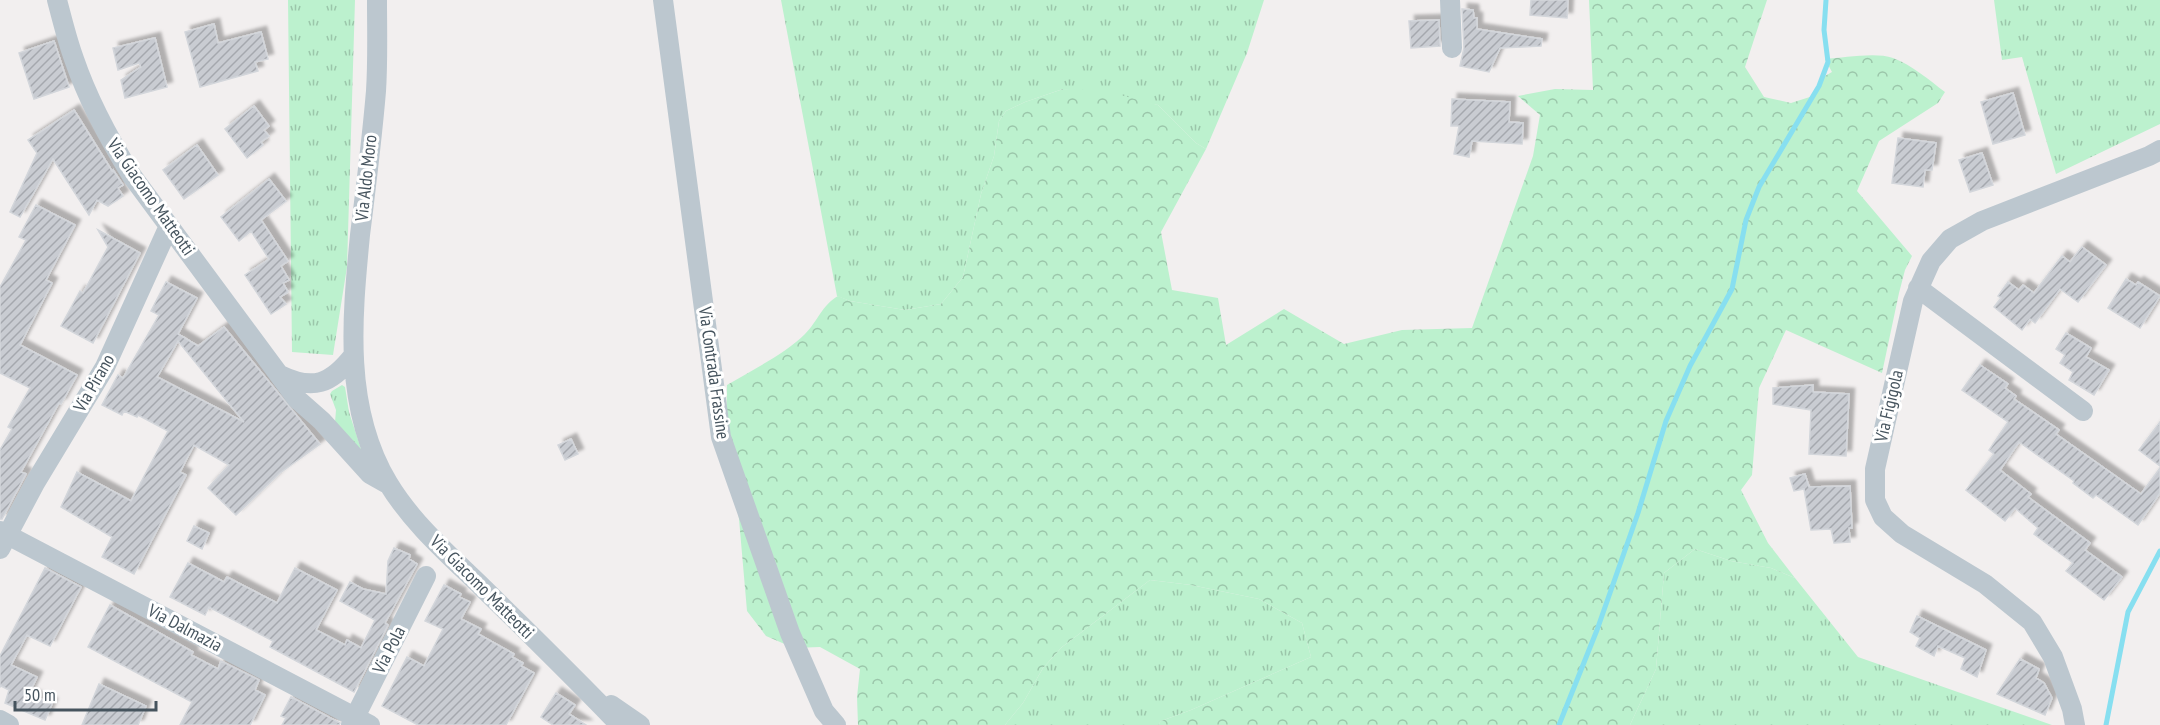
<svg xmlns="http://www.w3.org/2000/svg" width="2160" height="725" font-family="'PT Sans Narrow',sans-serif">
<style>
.grass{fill:url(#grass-tufts)}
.forest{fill:url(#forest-crowns)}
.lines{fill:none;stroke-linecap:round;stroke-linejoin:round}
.stream{stroke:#87dff0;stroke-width:5}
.building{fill:url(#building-hatch);stroke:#d3d6db;stroke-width:1.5;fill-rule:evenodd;filter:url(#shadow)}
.minor{stroke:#bcc7cf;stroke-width:20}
.labels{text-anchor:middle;stroke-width:6;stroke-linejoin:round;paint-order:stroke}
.street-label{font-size:18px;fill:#46545e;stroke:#fff}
</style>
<defs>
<pattern id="grass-tufts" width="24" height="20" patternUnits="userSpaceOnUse" patternTransform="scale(1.5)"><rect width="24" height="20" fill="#bcf1ce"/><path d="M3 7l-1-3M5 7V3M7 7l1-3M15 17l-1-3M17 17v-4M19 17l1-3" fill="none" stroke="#9bc6aa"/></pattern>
<pattern id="forest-crowns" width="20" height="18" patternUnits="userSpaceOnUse" patternTransform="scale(1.5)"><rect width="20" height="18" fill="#bcf1ce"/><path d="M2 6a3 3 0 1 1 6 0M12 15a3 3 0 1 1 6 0" fill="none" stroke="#9bc6aa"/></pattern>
<pattern id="building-hatch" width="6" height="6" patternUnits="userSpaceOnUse" patternTransform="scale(1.5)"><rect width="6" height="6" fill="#c9ccd2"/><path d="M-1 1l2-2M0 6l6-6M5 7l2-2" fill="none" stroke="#a5a8ae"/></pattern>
<filter id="shadow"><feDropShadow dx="5.5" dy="-5.5" stdDeviation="1.5" flood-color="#0004"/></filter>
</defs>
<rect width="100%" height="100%" fill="#f2efef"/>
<!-- grass -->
<path class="grass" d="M 288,0 L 355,0 L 347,267 L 333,355 L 292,352 Z
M 781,0 L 1264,0 L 1247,53 L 1206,149 L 1196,143 L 1158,105 L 1063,89 L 1025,102 L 1006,111 L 999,121 L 994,156 L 981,194 L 963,277 L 941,304 L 905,310 L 850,301 L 837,296 Z
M 1994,0 L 2160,0 L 2160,124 L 2056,174 L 2022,57 L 2002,60 Z
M 342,385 L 345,387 L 349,412 L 362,452 L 335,422 L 336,410 L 330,394 L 332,391 Z
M 1695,549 L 1731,561 L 1771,568 L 1795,578 L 1858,657 L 2052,725 L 1630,725 L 1656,669 L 1664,573 Z
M 1150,580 L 1191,585 L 1259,599 L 1302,623 L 1311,657 L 1191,710 L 1161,721 L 1158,725 L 1005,725 L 1023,703 L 1043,668 L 1062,647 Z"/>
<!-- forest -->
<path class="forest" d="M 1589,0 L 1767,0 L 1745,67 L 1764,97 L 1791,103 L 1816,95 L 1823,77 L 1832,72 L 1825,59 C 1844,58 1875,52 1893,58 C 1912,65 1929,80 1945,92 L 1938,103 L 1879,141 L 1857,191 L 1912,256 L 1905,270 L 1899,293 L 1882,373 L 1786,330 L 1759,388 L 1752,475 L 1741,490 L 1768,543 L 1795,578 L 1771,568 L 1731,561 L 1695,549 L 1664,573 L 1656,669 L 1630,725 L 1158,725 L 1161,721 L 1191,710 L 1311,657 L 1302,623 L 1259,599 L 1191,585 L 1150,580 L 1062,647 L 1043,668 L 1023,703 L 1005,725 L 858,725 L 857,697 L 860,669 L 820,647 L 794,648 L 766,636 L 747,611 L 739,519 L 726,425 L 727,385 C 752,370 785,354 805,334 C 818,321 822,305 838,296 L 850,301 L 905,310 L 941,304 L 963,277 L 981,194 L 994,156 L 999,121 L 1006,111 L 1025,102 L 1063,89 L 1105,91 L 1158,105 L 1196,143 L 1206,149 L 1161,232 L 1172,290 L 1218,298 L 1226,345 L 1284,309 L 1344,344 L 1402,330 L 1472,328 L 1533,156 L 1540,115 L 1518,96 L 1555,89 L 1593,90 Z"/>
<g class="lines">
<!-- stream -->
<path class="stream" d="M 1559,725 L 1597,630 L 1638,513 L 1666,421 L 1690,366 L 1732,289 L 1746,220 L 1759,187 L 1819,86 L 1828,62 L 1824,30 L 1826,0
M 2106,725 L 2128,612 L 2160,551"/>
</g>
<!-- building -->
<path class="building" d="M 1531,0 L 1568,0 L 1567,18 L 1530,15 Z
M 1462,9 L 1473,10 L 1474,18 L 1477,18 L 1477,29 L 1542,39 L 1541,46 L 1500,48 L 1489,72 L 1460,66 L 1464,48 Z
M 1439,20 L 1440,46 L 1411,48 L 1409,21 Z
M 214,24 L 218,43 L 261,32 L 268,59 L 255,62 L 258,71 L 200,87 L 185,32 Z
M 155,38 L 167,87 L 125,98 L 121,80 L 141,67 L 139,63 L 118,70 L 113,48 Z
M 54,41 L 69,87 L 34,99 L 19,53 Z
M 2013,93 L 2025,135 L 1993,144 L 1981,102 Z
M 1452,99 L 1510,102 L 1509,122 L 1523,123 L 1522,144 L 1472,141 L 1469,157 L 1454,154 L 1459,126 L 1451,126 Z
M 254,106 L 269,126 L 264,130 L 269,136 L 261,142 L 263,145 L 247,158 L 225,129 Z
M 74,110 L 112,171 L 113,170 L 123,185 L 118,188 L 123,196 L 108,206 L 97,200 L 89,215 L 53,159 L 20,217 L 10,212 L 37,153 L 28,140 Z
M 1898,138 L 1936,143 L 1932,170 L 1925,170 L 1923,187 L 1892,183 Z
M 197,145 L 218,175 L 184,199 L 163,170 Z
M 1982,153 L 1993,185 L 1970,192 L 1959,160 Z
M 269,179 L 286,201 L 261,220 L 288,261 L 281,266 L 289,280 L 283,283 L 288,292 L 280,297 L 286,304 L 271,314 L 245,275 L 269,259 L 251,231 L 239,241 L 221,217 Z
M 36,205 L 75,225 L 46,280 L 52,283 L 20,345 L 77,375 L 61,404 L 59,403 L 21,472 L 26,474 L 2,519 L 0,519 L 0,450 L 12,429 L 8,427 L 30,388 L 0,373 L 0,287 L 26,240 L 19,237 Z
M 98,230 L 140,253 L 93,343 L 61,326 L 80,291 L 83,293 L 108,247 Z
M 2082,247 L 2106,265 L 2078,302 L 2060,289 L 2035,323 L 2030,319 L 2022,330 L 1994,307 L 2001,298 L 1998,296 L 2008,282 L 2019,290 L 2023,285 L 2034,293 L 2062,256 L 2070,262 Z
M 2126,279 L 2136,285 L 2138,282 L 2160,296 L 2140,328 L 2108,308 Z
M 166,282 L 197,298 L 178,334 L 198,346 L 224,327 L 320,444 L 280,473 L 236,515 L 208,488 L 229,465 L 194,445 L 180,472 L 186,475 L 134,574 L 102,557 L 112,537 L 61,507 L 77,472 L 131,501 L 168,431 L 138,415 L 137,417 L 124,411 L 122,415 L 102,405 L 118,375 L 123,378 L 159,315 L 151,311 ZM 178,341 L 244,422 L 157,377 Z
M 2066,333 L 2091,348 L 2086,357 L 2109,370 L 2094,395 L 2069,380 L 2073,372 L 2060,363 L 2065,355 L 2056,349 Z
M 1980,365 L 2008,384 L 2005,388 L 2016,396 L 2014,399 L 2059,430 L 2056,434 L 2141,494 L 2160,468 L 2160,493 L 2138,525 L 2096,495 L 2093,498 L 2073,483 L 2074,481 L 2019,442 L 2000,470 L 2031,494 L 2028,497 L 2090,543 L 2085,550 L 2122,577 L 2104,600 L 2066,571 L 2073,563 L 2034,534 L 2038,528 L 2015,508 L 2005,521 L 1966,490 L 1994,454 L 1989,450 L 2008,422 L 1962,390 Z
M 1813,385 L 1813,392 L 1849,394 L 1846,456 L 1809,454 L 1811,410 L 1773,404 L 1773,388 Z
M 2160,422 L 2160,466 L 2139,450 Z
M 571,439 L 578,454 L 565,460 L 558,445 Z
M 1805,474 L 1809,487 L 1850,486 L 1852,528 L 1849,528 L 1850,542 L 1834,543 L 1831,529 L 1811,530 L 1804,489 L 1794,491 L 1790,478 Z
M 194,526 L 209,533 L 202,549 L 187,541 Z
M 394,548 L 410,555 L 409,559 L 417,564 L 385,623 L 388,625 L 354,692 L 270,647 L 273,641 L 209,607 L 205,615 L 170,597 L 188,563 L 224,582 L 227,577 L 277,603 L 295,568 L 337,590 L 316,630 L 345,645 L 347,640 L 361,648 L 375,620 L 340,601 L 350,582 L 363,589 L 386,594 L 388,561 Z
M 45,568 L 81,587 L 50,646 L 27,635 L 11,665 L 37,677 L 29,694 L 52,704 L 45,720 L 5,703 L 9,690 L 1,686 L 0,687 L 0,656 Z
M 444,585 L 461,594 L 459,597 L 470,602 L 461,619 L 481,629 L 478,634 L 514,654 L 512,657 L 523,663 L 521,666 L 534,673 L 506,725 L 418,725 L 382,706 L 407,657 L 424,666 L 443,629 L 425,621 Z
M 110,605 L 193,652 L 191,655 L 218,669 L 221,661 L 259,680 L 255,690 L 265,695 L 250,725 L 180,725 L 192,702 L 88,647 Z
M 1917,616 L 1986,650 L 1977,677 L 1961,669 L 1965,658 L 1938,646 L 1934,656 L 1916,646 L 1920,638 L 1910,632 Z
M 2020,659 L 2039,669 L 2036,678 L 2044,683 L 2052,698 L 2045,715 L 1997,694 Z
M 99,684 L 146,706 L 138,725 L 82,725 Z
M 556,693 L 575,705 L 569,714 L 586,725 L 553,725 L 541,717 Z
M 291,697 L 340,723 L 339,725 L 282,725 L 286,718 L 281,716 Z"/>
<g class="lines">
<!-- minor -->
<path class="minor" d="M 57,0 C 62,19 67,40 74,59 C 88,100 109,139 132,176 L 297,399 L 322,421 L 370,474 L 386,483
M 377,0 C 377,30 378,61 376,91 C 372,139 366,187 360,235 C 352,318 343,408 388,483 C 412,523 449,555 482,587 C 529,633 575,678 620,725
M 663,0 L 721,437 L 790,633 L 824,711 L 836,725
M 1450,0 L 1452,48
M 1918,288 L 2083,411
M 280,375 C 313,391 331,384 353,356
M 0,531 L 370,725
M 0,549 L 35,483 L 105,367 L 169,226
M 611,705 L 640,725
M 0,720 L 9,725
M 351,725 L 426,576
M 2075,725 L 2072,709 L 2053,657 L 2032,622 L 1985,584 L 1902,534 L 1883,517 L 1875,500 L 1875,469 L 1913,301 L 1931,261 L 1950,239 L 1982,221 L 2149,156 L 2160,150"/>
</g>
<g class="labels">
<!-- street labels -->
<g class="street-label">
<text transform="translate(366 178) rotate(-84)" y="6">Via Aldo Moro</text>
<text transform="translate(151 197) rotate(55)" y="6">Via Giacomo Matteotti</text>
<text transform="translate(714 373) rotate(82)" y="6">Via Contrada Frassine</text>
<text transform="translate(94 383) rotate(-60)" y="6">Via Pirano</text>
<text transform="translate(1889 406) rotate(-77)" y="6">Via Figigola</text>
<text transform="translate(482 587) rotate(45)" y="6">Via Giacomo Matteotti</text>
<text transform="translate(185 628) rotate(28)" y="6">Via Dalmazia</text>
<text transform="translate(389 650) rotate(-63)" y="6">Via Pola</text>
</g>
</g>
<!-- scale -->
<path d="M15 701v9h141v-9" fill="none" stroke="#46545e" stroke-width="3"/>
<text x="24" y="701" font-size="18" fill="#46545e" stroke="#ffffff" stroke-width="4.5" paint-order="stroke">50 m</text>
</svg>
